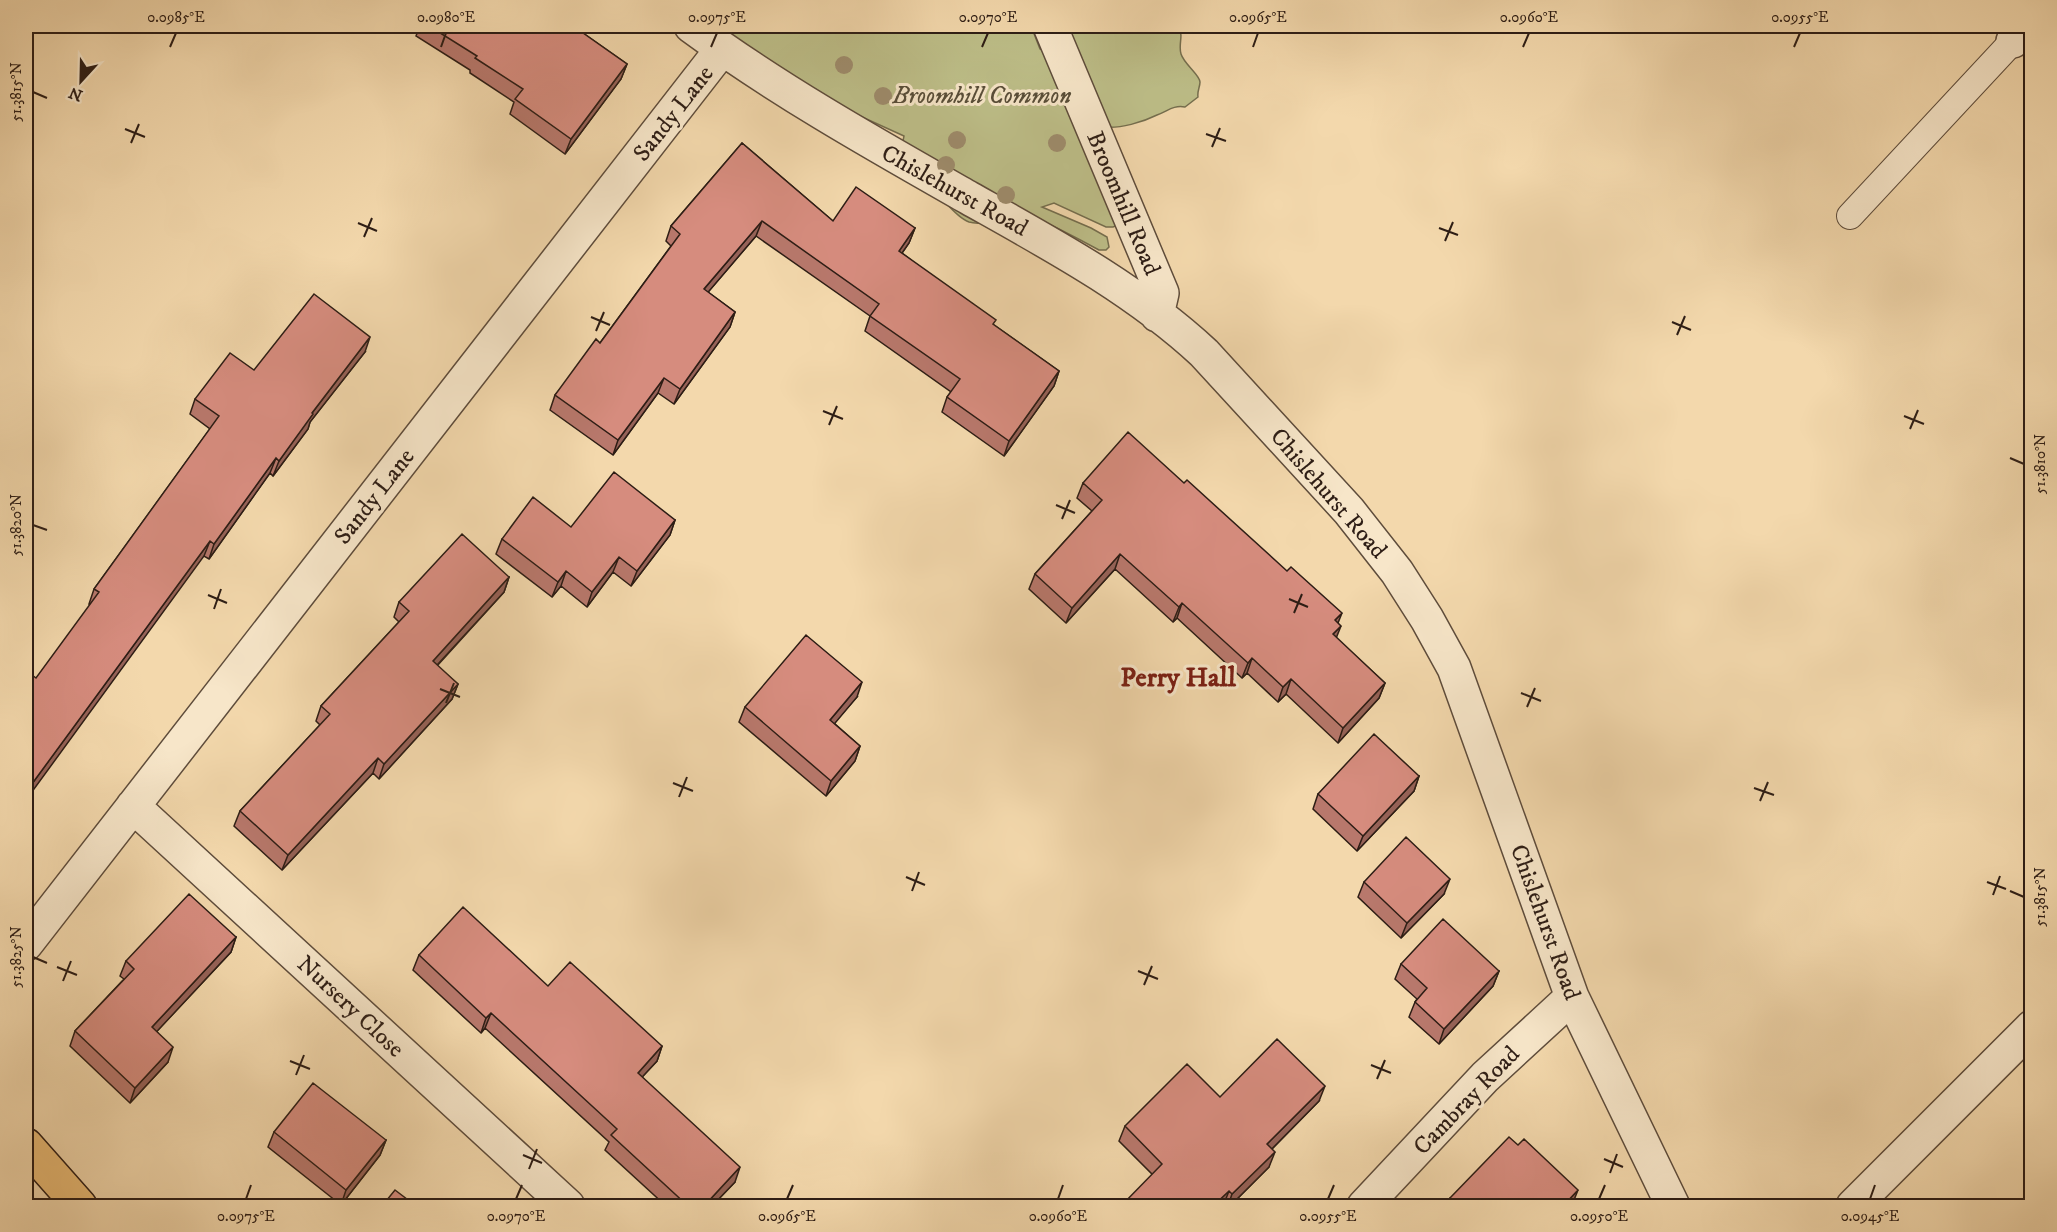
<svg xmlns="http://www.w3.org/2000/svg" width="2057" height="1232" font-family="'IM FELL DW Pica',serif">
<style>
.green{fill:#bdbe88;stroke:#756e4e;stroke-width:1.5}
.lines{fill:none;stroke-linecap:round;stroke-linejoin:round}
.lane-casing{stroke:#5e4c3b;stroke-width:28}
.street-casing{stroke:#5e4c3b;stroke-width:36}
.primary-casing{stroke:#2d1d15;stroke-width:36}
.lane{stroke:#f7e6c9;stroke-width:26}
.street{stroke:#f7e6c9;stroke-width:33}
.primary{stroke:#eabc76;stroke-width:33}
.tree{fill:#9e8c6c}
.wall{fill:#b8786c;stroke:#2d1d15;stroke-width:1.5}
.shaded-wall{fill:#966258;stroke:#2d1d15;stroke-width:1.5}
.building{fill:#d68c7e;stroke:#2d1d15;stroke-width:1.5}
.ticks{fill:none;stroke:#2d1d15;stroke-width:2}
.labels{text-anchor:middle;stroke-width:6;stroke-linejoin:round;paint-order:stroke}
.park-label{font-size:24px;font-style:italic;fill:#584d38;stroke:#f7e6c9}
.street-label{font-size:24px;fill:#2d1d15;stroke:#f7e6c9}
.quarter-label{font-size:27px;font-weight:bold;fill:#7a1f14;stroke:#f7e6c9}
.neatline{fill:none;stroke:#2d1d15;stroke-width:2}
.ticks-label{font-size:15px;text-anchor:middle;fill:#2d1d15}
</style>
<rect width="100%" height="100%" fill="#f3d8ac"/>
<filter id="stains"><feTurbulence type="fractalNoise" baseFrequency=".00333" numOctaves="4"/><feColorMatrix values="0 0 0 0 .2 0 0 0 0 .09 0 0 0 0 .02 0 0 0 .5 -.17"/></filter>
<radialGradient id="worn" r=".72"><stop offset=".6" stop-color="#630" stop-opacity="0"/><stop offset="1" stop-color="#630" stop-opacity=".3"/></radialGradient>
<!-- green -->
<path class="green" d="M 700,26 L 1031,26 L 1040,49 L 1046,52 L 1069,36 L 1071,26 L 1179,26 C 1184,35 1178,44 1181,54 C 1184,64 1200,75 1200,82 C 1200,87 1197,91 1198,97 L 1185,107 C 1173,105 1168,111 1157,115 C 1143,122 1120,129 1104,127 L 1118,225 L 1113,227 L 1106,227 L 1054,203 L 1042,207 L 1091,228 L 1107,237 L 1109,247 L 1106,250 L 1099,250 C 1088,244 1032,214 1024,214 C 1008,214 986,227 969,222 C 951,216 914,163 902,146 L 904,136 L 785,82 L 763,93 L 725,71 Z"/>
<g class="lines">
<!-- lane casing -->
<g class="lane-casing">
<path id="lane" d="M 1850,216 L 2013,41"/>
</g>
<!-- street casing -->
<g class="street-casing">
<path id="street" d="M 691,26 C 778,90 874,144 969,198 C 1051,244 1135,289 1204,353 L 1349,511 L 1397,572 L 1427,619 L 1454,668 L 1572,997 L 1673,1206
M 1050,26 L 1162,293 L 1157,315
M 2013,41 L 2029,26
M 133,806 L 568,1206
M 26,944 L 722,49
M 1364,1206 L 1485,1077 L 1572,997
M 1853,1206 L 2032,1027"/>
</g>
<!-- primary casing -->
<g class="primary-casing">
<path id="primary" d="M 26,1145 L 80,1206"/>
</g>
<!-- lane -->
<use href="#lane" class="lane"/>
<!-- street -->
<use href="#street" class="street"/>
<!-- primary -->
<use href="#primary" class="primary"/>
</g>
<!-- trees -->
<g class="tree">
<circle cx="844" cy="65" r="9"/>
<circle cx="883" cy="96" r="9"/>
<circle cx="957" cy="140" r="9"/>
<circle cx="1057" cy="143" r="9"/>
<circle cx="946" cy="165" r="9"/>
<circle cx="1006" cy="195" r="9"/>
</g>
<!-- wall -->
<path class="wall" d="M 420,26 L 573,26 L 627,64 L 621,79 L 565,154 L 510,114 L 514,102 L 470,73 L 470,70 L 416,36 Z
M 742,143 L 833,221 L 915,228 L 909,243 L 902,253 L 994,325 L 1059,371 L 1054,386 L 1004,456 L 942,412 L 947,397 L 951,392 L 865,331 L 870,316 L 756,236 L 708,292 L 735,312 L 730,327 L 674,404 L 658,393 L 613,455 L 550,410 L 555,395 L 600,343 L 671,246 L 666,241 L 671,226 Z
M 365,352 L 310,422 L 308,429 L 273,476 L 270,473 L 209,559 L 204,556 L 90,604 L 89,604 L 94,589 L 210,429 L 190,414 L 195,399 L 254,370 Z
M 1083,483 L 1338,623 L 1336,638 L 1385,683 L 1379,698 L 1338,743 L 1286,694 L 1278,702 L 1247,673 L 1242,678 L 1177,618 L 1173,622 L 1115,569 L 1066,623 L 1029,589 L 1035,574 L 1092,511 L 1077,498 Z
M 675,520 L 670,535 L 631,586 L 613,572 L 587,607 L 561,586 L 552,597 L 496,554 L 502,539 L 571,527 Z
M 509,577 L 504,592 L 437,666 L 458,684 L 452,699 L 379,779 L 373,773 L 282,870 L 234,826 L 240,811 L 320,725 L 316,721 L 321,706 L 399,622 L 394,617 L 399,602 Z
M 857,697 L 834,723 L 860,746 L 855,761 L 826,796 L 739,722 L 745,707 Z
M 1419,776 L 1414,791 L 1357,851 L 1313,809 L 1318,794 Z
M 1364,882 L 1444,894 L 1401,938 L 1358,897 Z
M 236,937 L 231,952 L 157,1031 L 168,1062 L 130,1103 L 70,1046 L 75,1031 L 124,979 L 120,976 L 126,961 Z
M 419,955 L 548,986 L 662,1046 L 657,1061 L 642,1077 L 735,1182 L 712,1206 L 666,1206 L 605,1150 L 609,1142 L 485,1028 L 481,1033 L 413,970 Z
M 1401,964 L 1499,971 L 1493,986 L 1439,1044 L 1409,1017 L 1415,1002 L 1417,999 L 1395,979 Z
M 1220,1097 L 1319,1101 L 1272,1149 L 1269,1167 L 1230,1206 L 1224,1206 L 1152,1174 L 1119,1141 L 1125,1126 Z
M 274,1132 L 386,1140 L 380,1155 L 341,1205 L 268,1147 Z
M 1450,1198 L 1572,1205 L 1571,1206 L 1447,1206 Z"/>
<!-- shaded-wall -->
<path class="shaded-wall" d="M 627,64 L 621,79 L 565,154 L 571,139 Z
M 762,221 L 756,236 L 698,304 L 704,289 Z
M 915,228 L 909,243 L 893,266 L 899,251 Z
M 735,312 L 730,327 L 674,404 L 680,389 Z
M 370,337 L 365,352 L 310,422 L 308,429 L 273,476 L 279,461 L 312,413 Z
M 1059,371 L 1054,386 L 1004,456 L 1009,441 Z
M 664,378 L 658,393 L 613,455 L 618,440 Z
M 276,458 L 270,473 L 209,559 L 214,544 Z
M 675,520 L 670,535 L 631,586 L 637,571 Z
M 210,541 L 204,556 L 26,800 L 26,792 Z
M 1120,554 L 1115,569 L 1066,623 L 1072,608 Z
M 619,557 L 613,572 L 587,607 L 592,592 Z
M 566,571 L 561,586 L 552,597 L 558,582 Z
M 509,577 L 504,592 L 427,676 L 433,661 Z
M 1182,603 L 1177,618 L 1173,622 L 1179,607 Z
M 1342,613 L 1336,628 L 1335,620 Z
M 1341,626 L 1335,641 L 1333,634 Z
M 1252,658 L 1247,673 L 1242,678 L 1248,663 Z
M 1291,679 L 1286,694 L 1278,702 L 1283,687 Z
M 862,682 L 857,697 L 825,735 L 830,720 Z
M 1385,683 L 1379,698 L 1338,743 L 1343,728 Z
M 458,684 L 452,699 L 379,779 L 384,764 Z
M 860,746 L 855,761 L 826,796 L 831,781 Z
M 378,758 L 373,773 L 282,870 L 288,855 Z
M 1419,776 L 1414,791 L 1357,851 L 1363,836 Z
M 1450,879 L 1444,894 L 1401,938 L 1407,923 Z
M 236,937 L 231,952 L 147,1042 L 152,1027 Z
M 1499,971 L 1493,986 L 1439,1044 L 1444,1029 Z
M 491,1013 L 485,1028 L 481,1033 L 486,1018 Z
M 662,1046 L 657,1061 L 632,1088 L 638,1073 Z
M 173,1047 L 168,1062 L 130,1103 L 135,1088 Z
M 1325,1086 L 1319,1101 L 1262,1159 L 1267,1144 Z
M 386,1140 L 380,1155 L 341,1205 L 346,1190 Z
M 1275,1152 L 1269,1167 L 1230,1206 L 1228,1206 L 1232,1194 Z
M 740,1167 L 735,1182 L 712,1206 L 704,1206 Z
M 1578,1190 L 1572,1205 L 1571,1206 L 1563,1206 Z
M 1229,1191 L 1223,1206 L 1213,1206 Z"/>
<!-- building -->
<path class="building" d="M 429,26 L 573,26 L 627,64 L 571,139 L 515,99 L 523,89 L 475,58 L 477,56 Z
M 742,143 L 833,221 L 856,187 L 915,228 L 899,251 L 996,320 L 993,324 L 1059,371 L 1009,441 L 947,397 L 960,379 L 870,316 L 879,304 L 762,221 L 704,289 L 735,312 L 680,389 L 664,378 L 618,440 L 555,395 L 596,339 L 600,343 L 680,234 L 671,226 Z
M 314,294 L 370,337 L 312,413 L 313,414 L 279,461 L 276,458 L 214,544 L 210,541 L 26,792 L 26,684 L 32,675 L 36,678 L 99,592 L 94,589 L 219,416 L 195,399 L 230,353 L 254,370 Z
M 1128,432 L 1184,483 L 1187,480 L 1287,571 L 1291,567 L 1342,613 L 1335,620 L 1341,626 L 1333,634 L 1385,683 L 1343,728 L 1291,679 L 1283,687 L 1252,658 L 1248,663 L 1182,603 L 1179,607 L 1120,554 L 1072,608 L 1035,574 L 1102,500 L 1083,483 Z
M 614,472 L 675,520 L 637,571 L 619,557 L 592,592 L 566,571 L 558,582 L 502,539 L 533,497 L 571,527 Z
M 462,534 L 509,577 L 433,661 L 458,684 L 384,764 L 378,758 L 288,855 L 240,811 L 330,714 L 321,706 L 409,611 L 399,602 Z
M 806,635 L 862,682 L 830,720 L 860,746 L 831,781 L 745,707 Z
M 1374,734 L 1419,776 L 1363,836 L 1318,794 Z
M 1406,837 L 1450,879 L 1407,923 L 1364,882 Z
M 189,894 L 236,937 L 152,1027 L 173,1047 L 135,1088 L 75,1031 L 134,969 L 126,961 Z
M 463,907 L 548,986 L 570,962 L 662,1046 L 638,1073 L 740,1167 L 704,1206 L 688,1206 L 611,1135 L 617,1129 L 491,1013 L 486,1018 L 419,955 Z
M 1443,919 L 1499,971 L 1444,1029 L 1415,1002 L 1427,988 L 1401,964 Z
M 1277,1039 L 1325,1086 L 1267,1144 L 1275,1152 L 1232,1194 L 1229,1191 L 1213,1206 L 1121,1206 L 1162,1164 L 1125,1126 L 1187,1064 L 1220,1097 Z
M 313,1083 L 386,1140 L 346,1190 L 274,1132 Z
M 1509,1137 L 1518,1145 L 1524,1139 L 1578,1190 L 1563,1206 L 1459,1206 L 1450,1198 Z
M 395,1190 L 416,1206 L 382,1206 Z"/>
<!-- ticks -->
<path class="ticks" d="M 170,47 L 176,33M 441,47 L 446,33M 711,47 L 717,33M 982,47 L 988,33M 1253,47 L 1258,33M 1523,47 L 1529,33M 1794,47 L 1800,33M 33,92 L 47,98M 125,129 L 145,137M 1206,134 L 1226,141M 131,143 L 139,124M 1212,147 L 1220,128M 358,223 L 377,231M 1439,228 L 1458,235M 364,237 L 372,218M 1445,241 L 1453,222M 591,317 L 610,325M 1672,322 L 1691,330M 596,331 L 604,312M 1677,335 L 1685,316M 823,411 L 843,419M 1904,416 L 1924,424M 829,425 L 837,406M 1910,429 L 1918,410M 2010,458 L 2024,464M 1056,505 L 1075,513M 1062,519 L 1070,500M 33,525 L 47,530M 208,595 L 227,603M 1289,599 L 1308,607M 214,609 L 221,589M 1294,613 L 1302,594M 440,689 L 460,697M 1521,693 L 1541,701M 446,703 L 454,683M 1527,707 L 1535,688M 673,783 L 693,791M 1754,788 L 1774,795M 679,797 L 687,777M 1760,801 L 1768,782M 906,877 L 925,885M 1987,882 L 2006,889M 912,891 L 919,872M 2010,891 L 2024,897M 1993,895 L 2000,876M 33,957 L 47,963M 57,967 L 77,975M 1138,971 L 1158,979M 63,981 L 71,961M 1144,985 L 1152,966M 290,1061 L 310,1069M 1371,1065 L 1391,1073M 296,1075 L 304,1055M 1377,1079 L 1385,1060M 523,1155 L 542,1163M 1604,1159 L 1623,1167M 529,1169 L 537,1149M 1610,1173 L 1617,1154M 246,1199 L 251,1185M 516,1199 L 522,1185M 787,1199 L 793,1185M 1058,1199 L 1063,1185M 1328,1199 L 1334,1185M 1599,1199 L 1605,1185M 1870,1199 L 1875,1185"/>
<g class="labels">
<!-- park labels -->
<g class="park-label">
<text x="982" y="103">Broomhill Common</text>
</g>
<!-- street labels -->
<g class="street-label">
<text transform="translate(673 113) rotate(-52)" y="8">Sandy Lane</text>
<text transform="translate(955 190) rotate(29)" y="8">Chislehurst Road</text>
<text transform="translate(1124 203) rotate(67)" y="8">Broomhill Road</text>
<text transform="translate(1329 493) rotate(49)" y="8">Chislehurst Road</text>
<text transform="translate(374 496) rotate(-52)" y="8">Sandy Lane</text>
<text transform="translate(1546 922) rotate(70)" y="8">Chislehurst Road</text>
<text transform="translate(351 1006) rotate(43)" y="8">Nursery Close</text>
<text transform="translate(1466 1100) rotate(-46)" y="8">Cambray Road</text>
</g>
<!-- quarter labels -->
<g class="quarter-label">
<text x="1178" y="686">Perry Hall</text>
</g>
</g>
<!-- margin -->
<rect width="2057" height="1232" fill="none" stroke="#f3d8ac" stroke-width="66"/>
<!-- north arrow -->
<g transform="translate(81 81) rotate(202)" stroke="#f7e6c9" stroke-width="4.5" paint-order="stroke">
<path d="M0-4.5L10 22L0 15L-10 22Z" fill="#2d1d15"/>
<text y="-9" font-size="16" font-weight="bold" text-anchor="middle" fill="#2d1d15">N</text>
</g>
<rect x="33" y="33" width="1991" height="1166" class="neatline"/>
<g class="ticks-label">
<text x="176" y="22">0.0985°E</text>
<text x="446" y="22">0.0980°E</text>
<text x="717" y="22">0.0975°E</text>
<text x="988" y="22">0.0970°E</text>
<text x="1258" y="22">0.0965°E</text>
<text x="1529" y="22">0.0960°E</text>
<text x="1800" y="22">0.0955°E</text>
<text transform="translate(16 92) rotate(-90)" y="5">51.3815°N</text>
<text transform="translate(2040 464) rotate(-90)" y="5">51.3810°N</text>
<text transform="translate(16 525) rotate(-90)" y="5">51.3820°N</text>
<text transform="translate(2040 897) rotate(-90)" y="5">51.3815°N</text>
<text transform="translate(16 957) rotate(-90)" y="5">51.3825°N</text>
<text x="246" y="1221">0.0975°E</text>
<text x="516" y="1221">0.0970°E</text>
<text x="787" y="1221">0.0965°E</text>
<text x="1058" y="1221">0.0960°E</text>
<text x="1328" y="1221">0.0955°E</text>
<text x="1599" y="1221">0.0950°E</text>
<text x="1870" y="1221">0.0945°E</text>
</g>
<rect width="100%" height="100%" filter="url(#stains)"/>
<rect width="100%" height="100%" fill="url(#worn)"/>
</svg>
